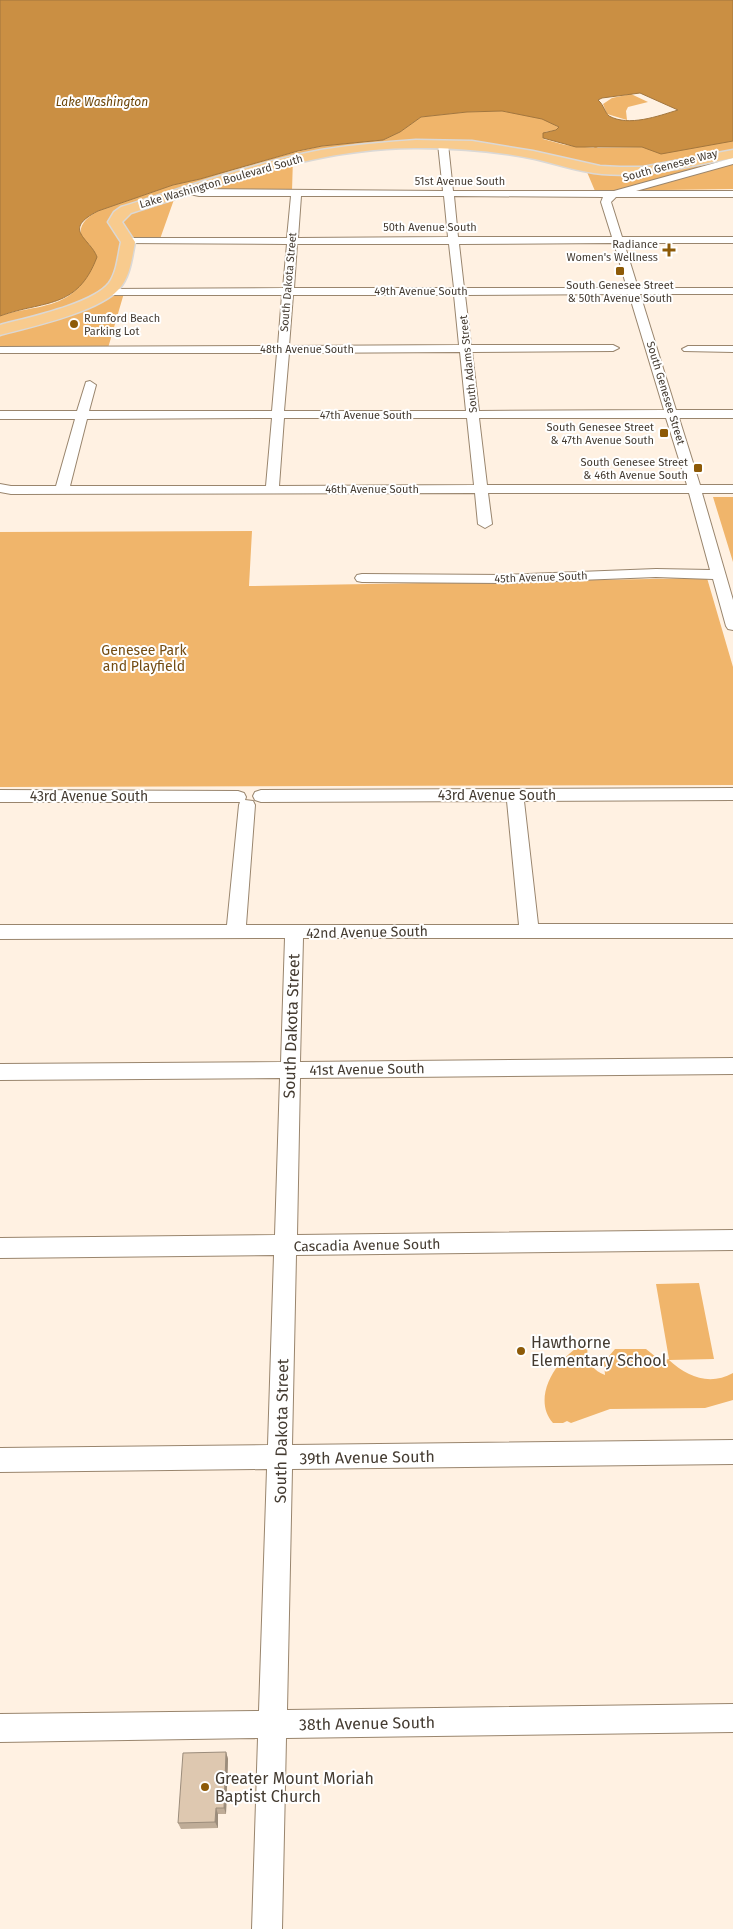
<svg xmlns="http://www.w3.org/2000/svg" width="733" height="1929" font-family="'Fira Sans',sans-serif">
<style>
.green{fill:#f0b56b;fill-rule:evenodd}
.water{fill:#ca8f43;stroke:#a2763e;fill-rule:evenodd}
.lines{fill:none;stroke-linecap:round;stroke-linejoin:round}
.minor-casing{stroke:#99856d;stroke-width:2}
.major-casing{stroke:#dad8d6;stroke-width:3}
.minor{fill:#fff;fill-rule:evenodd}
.major{fill:#f8cb8e;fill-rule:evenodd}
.wall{fill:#bfac97}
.shaded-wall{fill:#9b8c7b}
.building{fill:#dec8b0;stroke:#9b8c7b}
.poi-dot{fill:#8d5a07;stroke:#fff;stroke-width:2}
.labels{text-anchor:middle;stroke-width:4;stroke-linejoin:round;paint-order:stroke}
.far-street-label{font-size:11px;fill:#443b31;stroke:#fff}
.far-poi-label{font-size:11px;fill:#443b31;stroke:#fff;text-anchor:end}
.far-water-label{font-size:12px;font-style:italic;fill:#6c4406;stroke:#fff}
.park-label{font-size:14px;fill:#744c12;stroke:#fff}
.street-label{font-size:14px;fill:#443b31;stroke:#fff}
.near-street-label{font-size:16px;fill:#443b31;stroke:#fff}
.near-poi-label{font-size:16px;fill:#443b31;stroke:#fff;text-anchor:start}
</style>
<rect width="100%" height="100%" fill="#fff1e2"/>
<!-- green -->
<path class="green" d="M 631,94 L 648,102 L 628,107 L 626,111 L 627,120 L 607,114 L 603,104 L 612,98 Z
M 502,111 L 532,116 L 534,111 L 598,148 L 644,147 L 733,131 L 733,189 L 595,191 L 584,165 L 438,143 L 293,158 L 292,191 L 177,191 L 160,239 L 124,243 L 111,285 L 124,293 L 108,348 L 0,349 L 0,316 C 22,308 47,309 67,297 C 79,290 87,276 94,264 L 90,245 C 72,233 83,219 98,211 L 173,185 L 200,179 L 288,154 L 322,146 L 383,140 L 400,132 L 421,117 L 467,112 ZM 544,119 L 595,148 L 565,145 L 543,139 L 545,132 L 556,130 L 559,127 Z
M 713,497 L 733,497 L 733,562 Z
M 252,531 L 249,586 L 707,578 L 733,667 L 733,785 L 0,787 L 0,532 Z
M 699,1283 L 714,1359 L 669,1360 C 687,1377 710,1386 733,1373 L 733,1400 L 705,1408 L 610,1409 L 571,1423 L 567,1421 L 563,1423 L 553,1423 C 529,1396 561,1351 589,1342 C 584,1357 591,1370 605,1375 L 604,1362 L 615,1349 L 646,1349 L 661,1361 L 669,1359 L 656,1284 Z"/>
<!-- water -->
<path class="water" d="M 0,0 L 733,0 L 733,141 L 661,154 L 642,147 L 576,147 L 543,138 L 543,133 L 556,130 L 559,127 L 542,119 L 502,111 L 467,112 L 421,117 L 400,132 L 383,140 L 322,146 L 298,151 L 200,179 L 173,185 L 98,211 C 61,230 90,238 97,257 C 77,310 44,300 0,316 ZM 640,93 L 678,110 C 658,116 629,127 609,116 C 605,113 604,105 598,100 L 602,98 Z"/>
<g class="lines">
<!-- minor casing -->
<g class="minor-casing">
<path id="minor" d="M 443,141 L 448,144 L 453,191 L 614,191 L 733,158 L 733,164 L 636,191 L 733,191 L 733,197 L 616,197 L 611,202 L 622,237 L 733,237 L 733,243 L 624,243 L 638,288 L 733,288 L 733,294 L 640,294 L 676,410 L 733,410 L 733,418 L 679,418 L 700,485 L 733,485 L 733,493 L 702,493 L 733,600 L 733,630 L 728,629 L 726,626 L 713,579 L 656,577 L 504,583 L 362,582 L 357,581 L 355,578 L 357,575 L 362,574 L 504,575 L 656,569 L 710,570 L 689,493 L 488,493 L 492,524 L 485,528 L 478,524 L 475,493 L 11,494 L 0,492 L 0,484 L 11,486 L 56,486 L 75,419 L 0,419 L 0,411 L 77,411 L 86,382 L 90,381 L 96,385 L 89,411 L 272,411 L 277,353 L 0,353 L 0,347 L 278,346 L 282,295 L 109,295 L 104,292 L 109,289 L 283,288 L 287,244 L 124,243 L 123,241 L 124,239 L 128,238 L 287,238 L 291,196 L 199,196 L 185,193 L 185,189 L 443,191 L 438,144 ZM 301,196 L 444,196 L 448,237 L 298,238 ZM 454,196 L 603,197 L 601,202 L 612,237 L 458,237 ZM 614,243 L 627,288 L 464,288 L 459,244 ZM 297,244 L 449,244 L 454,288 L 294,288 ZM 629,294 L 664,410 L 479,411 L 472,352 L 613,351 L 619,348 L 613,345 L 471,345 L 465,295 ZM 293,295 L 454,295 L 459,345 L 289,346 ZM 460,352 L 466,411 L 284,411 L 289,353 ZM 272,418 L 266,486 L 70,486 L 87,419 ZM 284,418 L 467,418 L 474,485 L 279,486 ZM 479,418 L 666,418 L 687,485 L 487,485 Z
M 688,346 L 733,346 L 733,352 L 684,351 L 682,349 Z
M 733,788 L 733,800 L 524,801 L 538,924 L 733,924 L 733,938 L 303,938 L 300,1062 L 733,1058 L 733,1074 L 300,1078 L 297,1235 L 733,1230 L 733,1250 L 296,1255 L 292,1445 L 733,1440 L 733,1464 L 292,1469 L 287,1710 L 733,1704 L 733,1732 L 286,1738 L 282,1929 L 252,1929 L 258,1738 L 0,1742 L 0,1714 L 259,1711 L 267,1469 L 0,1472 L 0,1448 L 268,1445 L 274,1255 L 0,1258 L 0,1238 L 275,1235 L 280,1078 L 0,1080 L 0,1064 L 281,1062 L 285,938 L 0,939 L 0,925 L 227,925 L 239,805 L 240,802 L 0,802 L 0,790 L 238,791 L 244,793 L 246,797 L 245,800 L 253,801 L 255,805 L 246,925 L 519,925 L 507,801 L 261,802 L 255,800 L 253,796 L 255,792 L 261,790 Z"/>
</g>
<!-- major casing -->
<g class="major-casing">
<path id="major" d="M 416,140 L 472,141 L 533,151 L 600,166 L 620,167 L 643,167 L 733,150 L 733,158 C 690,166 646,178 602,174 C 580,172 557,164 535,159 C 496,151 458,148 418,148 C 319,147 224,184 131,213 L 122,222 L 135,242 C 132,258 130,277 119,289 C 99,312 30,327 0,335 L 0,325 C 26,318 93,304 109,283 C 117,272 118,255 121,242 L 108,222 L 114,212 L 121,207 C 187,187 253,163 321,150 C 352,145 384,142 416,140 Z"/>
</g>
<!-- minor -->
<use href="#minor" class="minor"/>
<!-- major -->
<use href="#major" class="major"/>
</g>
<!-- wall -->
<path class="wall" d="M 226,1752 L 228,1759 L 226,1814 L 218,1814 L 218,1828 L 181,1829 L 178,1823 Z"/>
<!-- shaded-wall -->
<path class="shaded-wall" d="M 226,1752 L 228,1759 L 226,1814 L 224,1808 Z
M 216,1808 L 218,1814 L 218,1828 L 215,1822 Z"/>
<!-- building -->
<path class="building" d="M 226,1752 L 224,1808 L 216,1808 L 215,1822 L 178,1823 L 183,1753 Z"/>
<!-- markers -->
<g class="poi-dot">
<path d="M666.5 242.5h5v5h5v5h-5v5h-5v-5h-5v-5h5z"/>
<rect x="615" y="266" width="10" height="10" rx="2.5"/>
<circle cx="74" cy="324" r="5"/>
<rect x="659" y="428" width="10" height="10" rx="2.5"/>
<rect x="693" y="463" width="10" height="10" rx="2.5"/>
<circle cx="521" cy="1351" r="5"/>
<circle cx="205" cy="1787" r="5"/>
</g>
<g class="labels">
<!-- far-street labels -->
<g class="far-street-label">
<text transform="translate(670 165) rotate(-15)" y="4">South Genesee Way</text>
<text transform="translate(221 181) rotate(-16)" y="4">Lake Washington Boulevard South</text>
<text x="460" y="185">51st Avenue South</text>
<text x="430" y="231">50th Avenue South</text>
<text transform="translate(288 282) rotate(-85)" y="4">South Dakota Street</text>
<text x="421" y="295">49th Avenue South</text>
<text x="307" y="353">48th Avenue South</text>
<text transform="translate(468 364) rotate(-96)" y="4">South Adams Street</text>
<text transform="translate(666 393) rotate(73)" y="4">South Genesee Street</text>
<text x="366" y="419">47th Avenue South</text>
<text x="372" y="493">46th Avenue South</text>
<text transform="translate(541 577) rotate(-2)" y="4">45th Avenue South</text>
</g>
<!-- far-poi labels -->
<g class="far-poi-label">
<text x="658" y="248">Radiance<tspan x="658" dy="13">Women's Wellness</tspan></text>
<text x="620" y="289" text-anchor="middle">South Genesee Street<tspan x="620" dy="13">&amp; 50th Avenue South</tspan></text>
<text x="84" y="322" text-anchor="start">Rumford Beach<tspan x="84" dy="13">Parking Lot</tspan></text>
<text x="654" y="431">South Genesee Street<tspan x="654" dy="13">&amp; 47th Avenue South</tspan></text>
<text x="688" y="466">South Genesee Street<tspan x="688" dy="13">&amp; 46th Avenue South</tspan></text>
</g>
<!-- far-water labels -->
<g class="far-water-label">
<text x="102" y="106">Lake Washington</text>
</g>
<!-- park labels -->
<g class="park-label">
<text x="144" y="655">Genesee Park<tspan x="144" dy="16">and Playfield</tspan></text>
</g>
<!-- street labels -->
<g class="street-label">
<text x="497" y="800">43rd Avenue South</text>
<text x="89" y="801">43rd Avenue South</text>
<text transform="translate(367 932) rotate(-1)" y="5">42nd Avenue South</text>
<text transform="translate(367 1069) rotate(-1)" y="5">41st Avenue South</text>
<text transform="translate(367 1245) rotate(-1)" y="5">Cascadia Avenue South</text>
</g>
<!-- near-street labels -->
<g class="near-street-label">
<text transform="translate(291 1026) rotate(-88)" y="6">South Dakota Street</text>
<text transform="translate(281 1431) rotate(-89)" y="6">South Dakota Street</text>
<text transform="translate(367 1457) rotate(-1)" y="6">39th Avenue South</text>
<text transform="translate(367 1723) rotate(-1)" y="6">38th Avenue South</text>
</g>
<!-- near-poi labels -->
<g class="near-poi-label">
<text x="531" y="1348">Hawthorne<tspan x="531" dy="18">Elementary School</tspan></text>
<text x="215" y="1784">Greater Mount Moriah<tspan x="215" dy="18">Baptist Church</tspan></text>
</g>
</g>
</svg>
